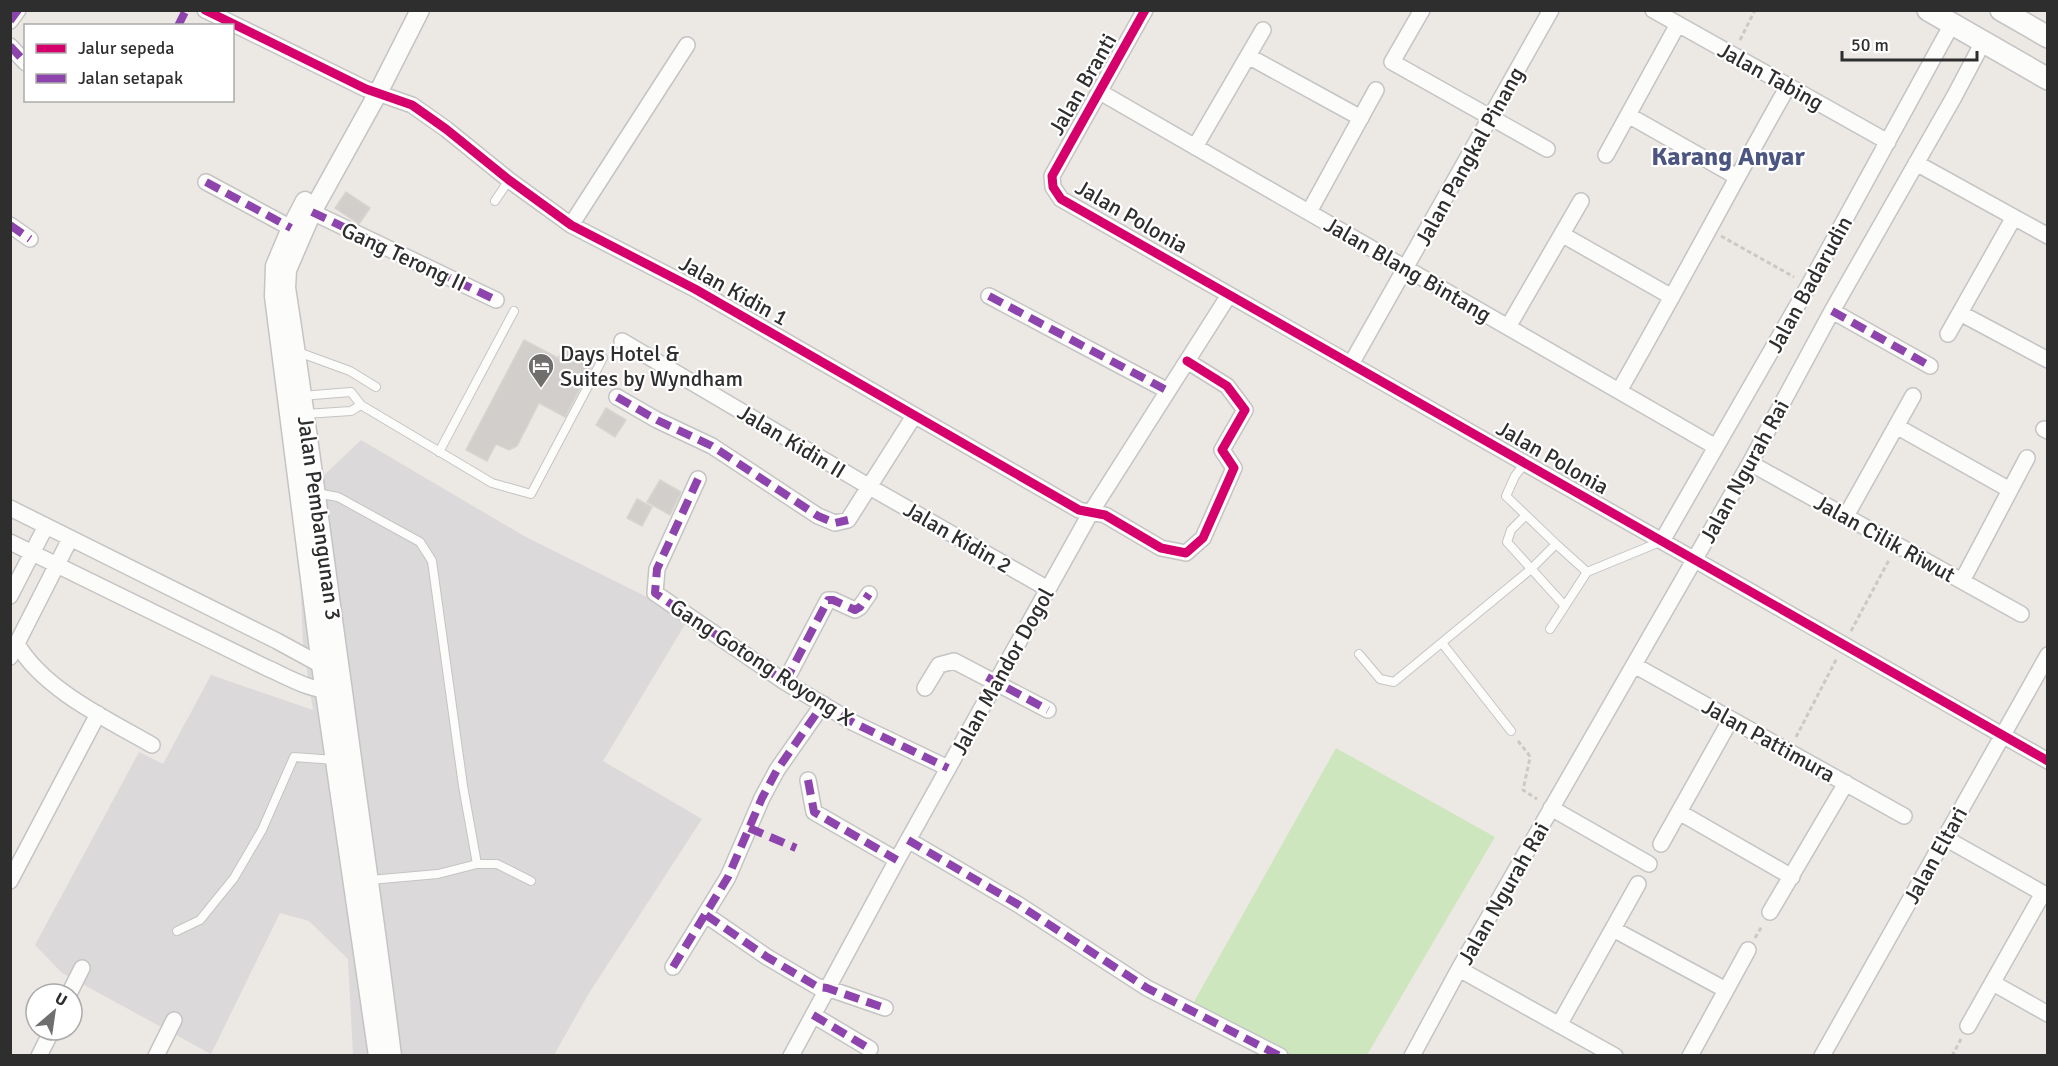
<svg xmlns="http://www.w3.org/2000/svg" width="2058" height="1066" font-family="Signika,sans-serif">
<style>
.industrial{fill:#dcd9db}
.green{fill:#cee6be}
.building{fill:#d1cecb;stroke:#d7d4d0;stroke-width:1.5}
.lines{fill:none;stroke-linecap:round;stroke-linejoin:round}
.service-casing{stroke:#c5c4c5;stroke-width:10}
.minor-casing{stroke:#c5c4c5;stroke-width:18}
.tertiary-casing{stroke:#c5c4c5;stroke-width:21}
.secondary-casing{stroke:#c5c4c5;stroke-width:24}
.path{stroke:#c9c9c8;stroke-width:3;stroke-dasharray:4.5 3;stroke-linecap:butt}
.service{stroke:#fcfcfb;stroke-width:8}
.minor{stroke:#fcfcfb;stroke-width:15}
.tertiary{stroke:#fcfcfb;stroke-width:18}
.secondary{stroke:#fcfcfb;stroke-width:21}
.quiet{stroke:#8e44ad;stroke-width:8;stroke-dasharray:15 8;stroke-linecap:butt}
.cycleway-casing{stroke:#fff;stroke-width:13}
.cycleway{stroke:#d6006c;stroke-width:9}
.labels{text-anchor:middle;stroke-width:4.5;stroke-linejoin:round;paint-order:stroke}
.street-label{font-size:22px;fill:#2e2e2e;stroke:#fff}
.poi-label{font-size:22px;fill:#2e2e2e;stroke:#fff;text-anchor:start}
.quarter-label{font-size:26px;font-weight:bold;fill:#4d5680;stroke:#fff}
</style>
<rect width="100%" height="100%" fill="#ece8e4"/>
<!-- industrial -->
<path class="industrial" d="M 361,440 L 524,536 L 667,607 L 687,621 L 603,761 L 702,819 L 589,993 L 554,1055 L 353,1055 L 348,959 L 309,921 L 280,913 L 211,1054 L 62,973 L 35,945 L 139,752 L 163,764 L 211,675 L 313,710 L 303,644 L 297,501 Z"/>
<!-- green -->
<path class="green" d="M 1336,748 L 1495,837 L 1367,1055 L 1265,1055 L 1190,1009 Z"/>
<!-- building -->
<path class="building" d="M 346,192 L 370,208 L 359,224 L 335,208 Z
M 524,340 L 558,358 L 563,348 L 591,363 L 591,367 L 565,417 L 539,403 L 517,446 L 509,450 L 496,444 L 487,461 L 466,450 Z
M 606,408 L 626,420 L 615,437 L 596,425 Z
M 660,480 L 681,492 L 670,515 L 647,502 Z
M 637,499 L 652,507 L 642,526 L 627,518 Z"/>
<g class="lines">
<!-- service casing -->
<g class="service-casing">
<path id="service" d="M 495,201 L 509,180
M 298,352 L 350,371 L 376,387
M 301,396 L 351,392 L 361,405 L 492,483 L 531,494 L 603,358
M 305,414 L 351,411 L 361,405
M 439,452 L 514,311
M 316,493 L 338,497 L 420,542 L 432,561 L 463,786 L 477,864
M 1526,515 L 1511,530 L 1507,542 L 1564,605
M 1556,544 L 1587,572
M 1550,629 L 1587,572 L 1660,542
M 1442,643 L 1511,731
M 1359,654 L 1380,679 L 1394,682 L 1530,570 L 1556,544 L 1506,496 L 1515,476 L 1525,463
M 370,880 L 438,874 L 477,864 L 497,864 L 531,881
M 177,931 L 200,920 L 234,878 L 262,830 L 294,757 L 335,760"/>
</g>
<!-- minor casing -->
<g class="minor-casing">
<path id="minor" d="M 205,10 L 366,89 L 412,105 L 446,129 L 509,180 L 571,225 L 695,289 L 1079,510 L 1105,515 L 1161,548 L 1186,553 L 1203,538 L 1234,468 L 1222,450 L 1245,410 L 1227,386 L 1187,361
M 1145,10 L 1052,176 L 1053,187 L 1061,199 L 2048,761
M 1422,10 L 1392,62 L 1547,149
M 1653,10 L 1888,142
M 10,21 L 18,10
M 10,46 L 26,63
M 1248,56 L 1361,118
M 1100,92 L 1716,447
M 1628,115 L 1737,177
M 1195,147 L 1263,30
M 1606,155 L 1678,24
M 1916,163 L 2048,236
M 206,182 L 291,228
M 312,212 L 496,300
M 1309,212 L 1376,90
M 10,225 L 30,239
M 571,225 L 687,45
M 1563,235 L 1672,297
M 989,296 L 1168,391
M 1832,311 L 1930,366
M 1960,313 L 2048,360
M 1508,327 L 1581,201
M 1948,334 L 2014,217
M 622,341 L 868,486 L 1048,589
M 1351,364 L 1551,10
M 1619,391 C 1677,290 1731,187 1788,86
M 617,397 L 657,420 L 712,446 L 818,516 L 835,523 L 848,520 L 914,416
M 1896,426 L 2010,490
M 2044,429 L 2048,431
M 1750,463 L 2021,614
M 698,479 L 657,569 L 655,593 L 785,682 L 854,723 L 948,768
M 10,508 L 277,641 L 321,665 L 330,665
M 1846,516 L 1913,396
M 1662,541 L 1809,285 L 1952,24
M 10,542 L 265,667 C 286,676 311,692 334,690
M 1962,581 L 2027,458
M 10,596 L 46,526
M 17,644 C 44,690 107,719 152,745
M 10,657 L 70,539
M 1634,665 L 1904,816
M 785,682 L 828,600 L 833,600 L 855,610 L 860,607 L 869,594
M 925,688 L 939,665 L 954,661 L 1048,710
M 808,780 L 814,812 L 897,860
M 1551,808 L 1649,864
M 1679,812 L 1792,877
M 1945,838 L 2048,896
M 908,840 L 1019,905 L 1147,988 L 1280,1056
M 1661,844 L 1731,719
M 10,881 L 98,714
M 1770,912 L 1846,783
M 706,915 L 767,957 L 818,987 L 827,988 L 885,1008
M 1613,929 L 1726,990
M 673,967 L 728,877 L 762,798 L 777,770 L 823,704
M 1459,969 L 1615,1056
M 1993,983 L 2048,1014
M 69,994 L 82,968
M 813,1015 L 870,1049
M 1559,1025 L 1638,884
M 1968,1026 L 2043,893
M 39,1056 L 52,1030
M 156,1056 L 174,1020
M 791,1056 L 897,860 L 1091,512 L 1229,295
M 1412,1056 L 1459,969 L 1750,463 L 1832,311 L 1954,97 L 1983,42
M 1690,1056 L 1748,950
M 1822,1056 L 2048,655"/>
</g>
<!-- tertiary casing -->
<g class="tertiary-casing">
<path id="tertiary" d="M 305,201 L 291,228 L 275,266 L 274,296 L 321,665 L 378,1056
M 392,1056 C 377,934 359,813 343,692 C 324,557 307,422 286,288 L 287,270 L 312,212 L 378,93 L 420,10"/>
</g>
<!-- secondary casing -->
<g class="secondary-casing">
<path id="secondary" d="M 1928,10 L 2048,79
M 2001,10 L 2048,37"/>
</g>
<!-- path -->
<path class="path" d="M 1740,40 L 1755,10
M 1721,236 L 1794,277
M 1851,631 L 1889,560
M 1796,737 L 1837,658
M 1518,741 L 1529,755 L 1530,758 L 1523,790 L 1537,799
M 1755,938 L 1762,926
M 1952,1056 L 1961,1039"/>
<!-- service -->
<use href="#service" class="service"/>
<!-- minor -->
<use href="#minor" class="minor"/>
<!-- tertiary -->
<use href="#tertiary" class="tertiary"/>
<!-- secondary -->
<use href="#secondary" class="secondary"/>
<!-- quiet -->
<path class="quiet" d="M 10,21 L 18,10
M 178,26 L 186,10
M 10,46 L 26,63
M 206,182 L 291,228
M 312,212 L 496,300
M 10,225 L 30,239
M 989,296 L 1168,391
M 1832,311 L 1930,366
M 617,397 L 657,420 L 712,446 L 818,516 L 835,523 L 848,520
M 698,479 L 657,569 L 655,593 L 785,682 L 854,723 L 948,768
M 987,677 L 1048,710
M 785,682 L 828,600 L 833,600 L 855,610 L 860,607 L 869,594
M 808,780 L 814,812 L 897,860
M 749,828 L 796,848
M 908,840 L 1019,905 L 1147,988 L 1280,1056
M 706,915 L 767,957 L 818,987 L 827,988 L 885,1008
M 673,967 L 728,877 L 762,798 L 777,770 L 823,704
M 813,1015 L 870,1049"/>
<!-- cycleway casing -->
<g class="cycleway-casing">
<path id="cycleway" d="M 205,10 L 366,89 L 412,105 L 446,129 L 509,180 L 571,225 L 695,289 L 1079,510 L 1105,515 L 1161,548 L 1186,553 L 1203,538 L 1234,468 L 1222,450 L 1245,410 L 1227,386 L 1187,361
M 1145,10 L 1052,176 L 1053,187 L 1061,199 L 2048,761"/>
</g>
<!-- cycleway -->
<use href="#cycleway" class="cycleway"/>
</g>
<!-- icons -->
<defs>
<g id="hotel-pin" transform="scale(1.35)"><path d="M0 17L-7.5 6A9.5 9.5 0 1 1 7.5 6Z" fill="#706f6e" stroke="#fff"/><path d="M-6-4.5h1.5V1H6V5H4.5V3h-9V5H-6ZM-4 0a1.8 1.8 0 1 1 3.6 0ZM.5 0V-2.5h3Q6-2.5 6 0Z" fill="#fff"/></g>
</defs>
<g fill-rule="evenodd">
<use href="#hotel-pin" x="541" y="366"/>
</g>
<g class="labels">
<!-- street labels -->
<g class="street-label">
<text transform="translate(1771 76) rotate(29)" y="8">Jalan Tabing</text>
<text transform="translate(1082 84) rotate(-60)" y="8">Jalan Branti</text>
<text transform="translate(1469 156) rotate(-61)" y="8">Jalan Pangkal Pinang</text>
<text transform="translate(1132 216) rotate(30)" y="8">Jalan Polonia</text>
<text transform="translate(404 256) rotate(25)" y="8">Gang Terong II</text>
<text transform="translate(1408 269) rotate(30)" y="8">Jalan Blang Bintang</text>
<text transform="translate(1809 284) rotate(-61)" y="8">Jalan Badarudin</text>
<text transform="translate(734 290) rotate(29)" y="8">Jalan Kidin 1</text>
<text transform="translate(792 441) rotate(31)" y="8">Jalan Kidin II</text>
<text transform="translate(1553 457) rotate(30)" y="8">Jalan Polonia</text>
<text transform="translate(1744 471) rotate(-61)" y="8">Jalan Ngurah Rai</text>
<text transform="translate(320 518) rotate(82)" y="8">Jalan Pembangunan 3</text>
<text transform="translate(958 537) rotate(30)" y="8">Jalan Kidin 2</text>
<text transform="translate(1885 538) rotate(29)" y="8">Jalan Cilik Riwut</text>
<text transform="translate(762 662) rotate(33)" y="8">Gang Gotong Royong X</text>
<text transform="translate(1002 671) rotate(-61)" y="8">Jalan Mandor Dogol</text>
<text transform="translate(1769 740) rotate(29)" y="8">Jalan Pattimura</text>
<text transform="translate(1935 855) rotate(-61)" y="8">Jalan Eltari</text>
<text transform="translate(1503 893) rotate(-60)" y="8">Jalan Ngurah Rai</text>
</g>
<!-- poi labels -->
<g class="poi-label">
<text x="560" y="361">Days Hotel &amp;<tspan x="560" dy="25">Suites by Wyndham</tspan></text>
</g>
<!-- quarter labels -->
<g class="quarter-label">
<text x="1728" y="165">Karang Anyar</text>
</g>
</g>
<!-- border -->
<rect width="2058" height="1066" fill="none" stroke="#2e2e2e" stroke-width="24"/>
<!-- legend -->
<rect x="24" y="24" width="210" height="78" fill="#ffffff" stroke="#ababab" stroke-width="1.5"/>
<rect x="36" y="44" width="30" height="9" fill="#d6006c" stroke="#ababab" stroke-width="1.5"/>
<text x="78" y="54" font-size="18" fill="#2e2e2e">Jalur sepeda</text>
<rect x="36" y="74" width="30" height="9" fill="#8e44ad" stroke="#ababab" stroke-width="1.5"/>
<text x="78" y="84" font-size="18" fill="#2e2e2e">Jalan setapak</text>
<!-- north arrow -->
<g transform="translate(54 1012) rotate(29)"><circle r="28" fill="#ffffff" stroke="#ababab" stroke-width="1.5"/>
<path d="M0-4.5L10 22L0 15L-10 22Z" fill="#706f6e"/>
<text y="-9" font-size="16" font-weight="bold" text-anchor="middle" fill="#2e2e2e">U</text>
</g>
<!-- scale -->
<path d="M1842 51v9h135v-9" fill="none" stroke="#2e2e2e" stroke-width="3"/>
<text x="1851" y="51" font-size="18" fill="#2e2e2e" stroke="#ffffff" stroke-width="4.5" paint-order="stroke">50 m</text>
</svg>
